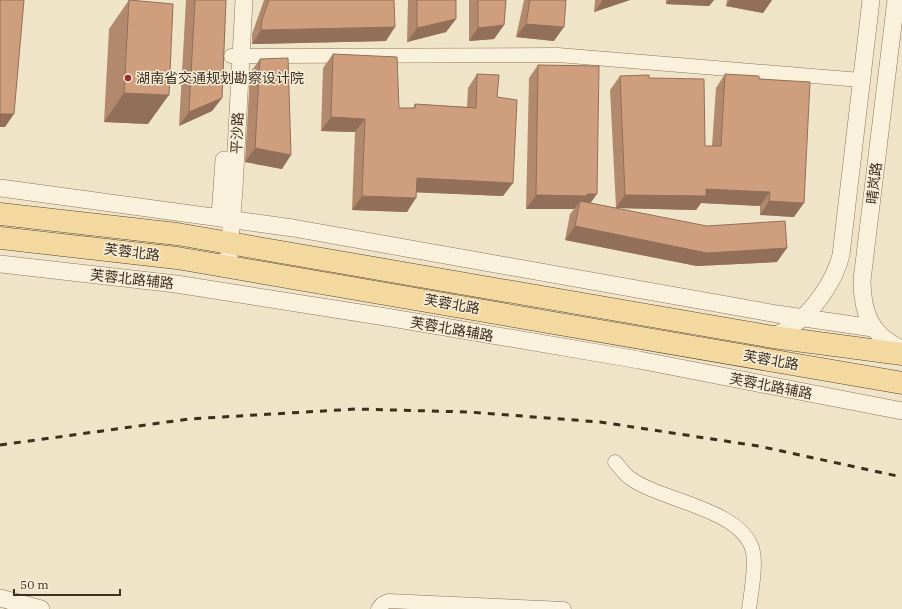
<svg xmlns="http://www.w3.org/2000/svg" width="902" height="609" font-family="'IBM Plex Serif','Noto Sans SC',serif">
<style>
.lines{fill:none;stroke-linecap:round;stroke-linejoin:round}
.minor-casing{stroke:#8d765c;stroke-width:15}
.tertiary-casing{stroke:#8d765c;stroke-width:18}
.primary-casing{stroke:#5b4430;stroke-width:23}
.minor{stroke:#faf1dc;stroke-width:14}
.tertiary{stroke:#faf1dc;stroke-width:17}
.primary{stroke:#f3d9a0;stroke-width:22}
.rail{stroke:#3d2e20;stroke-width:3;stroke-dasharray:7 7;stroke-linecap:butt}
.wall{fill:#b2896c}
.shaded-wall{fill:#916f58}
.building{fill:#cf9f7d;stroke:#916f58}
.poi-dot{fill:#9e2a2b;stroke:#f7eed8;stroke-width:1.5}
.labels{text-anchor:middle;stroke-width:3;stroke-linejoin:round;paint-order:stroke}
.poi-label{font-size:14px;fill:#3d2e20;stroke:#f7eed8;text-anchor:start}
.street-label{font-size:14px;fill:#3d2e20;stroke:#f7eed8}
</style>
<rect width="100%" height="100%" fill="#f0e4c8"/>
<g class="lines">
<!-- minor casing -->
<g class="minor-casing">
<path id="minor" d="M 231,56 L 558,55 L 861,80
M 615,462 C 620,467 624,474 630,478 C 661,501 738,508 752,548 C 757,563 751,593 749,609
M 378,609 L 382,604 L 388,601 L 564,609"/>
</g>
<!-- tertiary casing -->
<g class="tertiary-casing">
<path id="tertiary" d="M 896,0 L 862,280 C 862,313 871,336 902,349
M 0,188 L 293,228 L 777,314 L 873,328
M 220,217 L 224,160
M 0,264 L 176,284 L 392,318 L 639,360 L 902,411
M 228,267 L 234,189 L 244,0
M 773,337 C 779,333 786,331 792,326 C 814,311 835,280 841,255 L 871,0
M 0,598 L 41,609"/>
</g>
<!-- primary casing -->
<g class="primary-casing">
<path id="primary" d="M 0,214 L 177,234 L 773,337 L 902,354
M 0,238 L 177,258 L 902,383"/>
</g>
<!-- minor -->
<use href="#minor" class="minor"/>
<!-- tertiary -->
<use href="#tertiary" class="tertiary"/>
<!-- primary -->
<use href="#primary" class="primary"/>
<!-- rail -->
<path class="rail" d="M 0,445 L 189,419 L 356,409 L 469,412 L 600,422 L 758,446 L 902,477"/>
</g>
<!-- wall -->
<path class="wall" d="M 129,0 L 148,124 L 104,122 L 109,29 Z
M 186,0 L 226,0 L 222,98 L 212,111 L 179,126 Z
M 264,0 L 394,0 L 386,41 L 252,44 L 252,34 Z
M 408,0 L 456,0 L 456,19 L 446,32 L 407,42 Z
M 469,0 L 506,0 L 504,25 L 494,39 L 469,41 Z
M 524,0 L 566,0 L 554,41 L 516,37 Z
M 595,0 L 630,0 L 594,12 Z
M 666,0 L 714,0 L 709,6 L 666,4 Z
M 727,0 L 772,0 L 763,13 L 726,6 Z
M 333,54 L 399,108 L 413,108 L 415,104 L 467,107 L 468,88 L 477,74 L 497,97 L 503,196 L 416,192 L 407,212 L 352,210 L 355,132 L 321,131 L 323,68 Z
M 260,59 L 282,169 L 245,162 L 250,73 Z
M 538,65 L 590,203 L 616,208 L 610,90 L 620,76 L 649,78 L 705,146 L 712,146 L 716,88 L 725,74 L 759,79 L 794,217 L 760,215 L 760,206 L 701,203 L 696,210 L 617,208 L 777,262 L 697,266 L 565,240 L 570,214 L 574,209 L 526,209 L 529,78 Z"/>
<!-- shaded-wall -->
<path class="shaded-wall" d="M 603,0 L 630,0 L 594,12 Z
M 669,0 L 714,0 L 709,6 L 666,4 Z
M 730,0 L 772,0 L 763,13 L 726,6 Z
M 456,19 L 446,32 L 407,42 L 417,28 Z
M 526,24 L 564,27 L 554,41 L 516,37 Z
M 504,25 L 494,39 L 469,41 L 478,28 Z
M 395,27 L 386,41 L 252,44 L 261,30 Z
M 124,93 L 169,95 L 148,124 L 104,122 Z
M 222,98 L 212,111 L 179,126 L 189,112 Z
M 0,114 L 14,114 L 5,127 L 0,127 Z
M 331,117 L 365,119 L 355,132 L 321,131 Z
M 255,148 L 291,155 L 282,169 L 245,162 Z
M 417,178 L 513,183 L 503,196 L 407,192 Z
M 706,189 L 770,192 L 760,206 L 701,203 L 696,210 L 616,208 L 625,195 Z
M 587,194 L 597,194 L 587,208 L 580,201 L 574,209 L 526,209 L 536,195 Z
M 362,196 L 416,198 L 407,212 L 352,210 Z
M 769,201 L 804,203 L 794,217 L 760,215 Z
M 575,226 L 787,248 L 777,262 L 697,266 L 565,240 Z"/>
<!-- building -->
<path class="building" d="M 0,0 L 24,0 L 14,114 L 0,114 Z
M 129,0 L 173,4 L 169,95 L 124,93 Z
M 195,0 L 226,0 L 222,98 L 189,112 Z
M 269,0 L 394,0 L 395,27 L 261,30 L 262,20 Z
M 417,0 L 456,0 L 456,19 L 417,28 Z
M 478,0 L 506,0 L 504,25 L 478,28 Z
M 530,0 L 566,0 L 564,27 L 526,24 Z
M 333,54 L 397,57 L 399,108 L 415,108 L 415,104 L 476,108 L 477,74 L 499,75 L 497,97 L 517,100 L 513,183 L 417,178 L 416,198 L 362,196 L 365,119 L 331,117 Z
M 288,58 L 291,155 L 255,148 L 260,59 Z
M 538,65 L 599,66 L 597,194 L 587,194 L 587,196 L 536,195 Z
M 725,74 L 759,76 L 759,79 L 810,82 L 804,203 L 769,201 L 770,192 L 706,189 L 706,196 L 625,195 L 620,76 L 649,75 L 649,78 L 704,79 L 705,146 L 721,146 Z
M 580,201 L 707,226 L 785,221 L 787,248 L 707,253 L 575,226 Z"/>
<!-- markers -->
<circle class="poi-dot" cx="128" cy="78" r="4"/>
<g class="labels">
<!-- poi labels -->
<g class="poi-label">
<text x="136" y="83">湖南省交通规划勘察设计院</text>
</g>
<!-- street labels -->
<g class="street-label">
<text transform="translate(237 133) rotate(-87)" y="5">平沙路</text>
<text transform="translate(874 183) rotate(-83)" y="5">晴岚路</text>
<text transform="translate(132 252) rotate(7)" y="5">芙蓉北路</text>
<text transform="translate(132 279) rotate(6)" y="5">芙蓉北路辅路</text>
<text transform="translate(452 304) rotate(10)" y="5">芙蓉北路</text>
<text transform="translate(452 329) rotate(10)" y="5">芙蓉北路辅路</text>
<text transform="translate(771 360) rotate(10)" y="5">芙蓉北路</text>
<text transform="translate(771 386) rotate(11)" y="5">芙蓉北路辅路</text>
</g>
</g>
<!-- scale -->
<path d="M14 589v6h106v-6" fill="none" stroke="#3d2e20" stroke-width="2"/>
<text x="20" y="589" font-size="12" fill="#3d2e20" stroke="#f7eed8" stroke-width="3" paint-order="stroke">50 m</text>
</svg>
